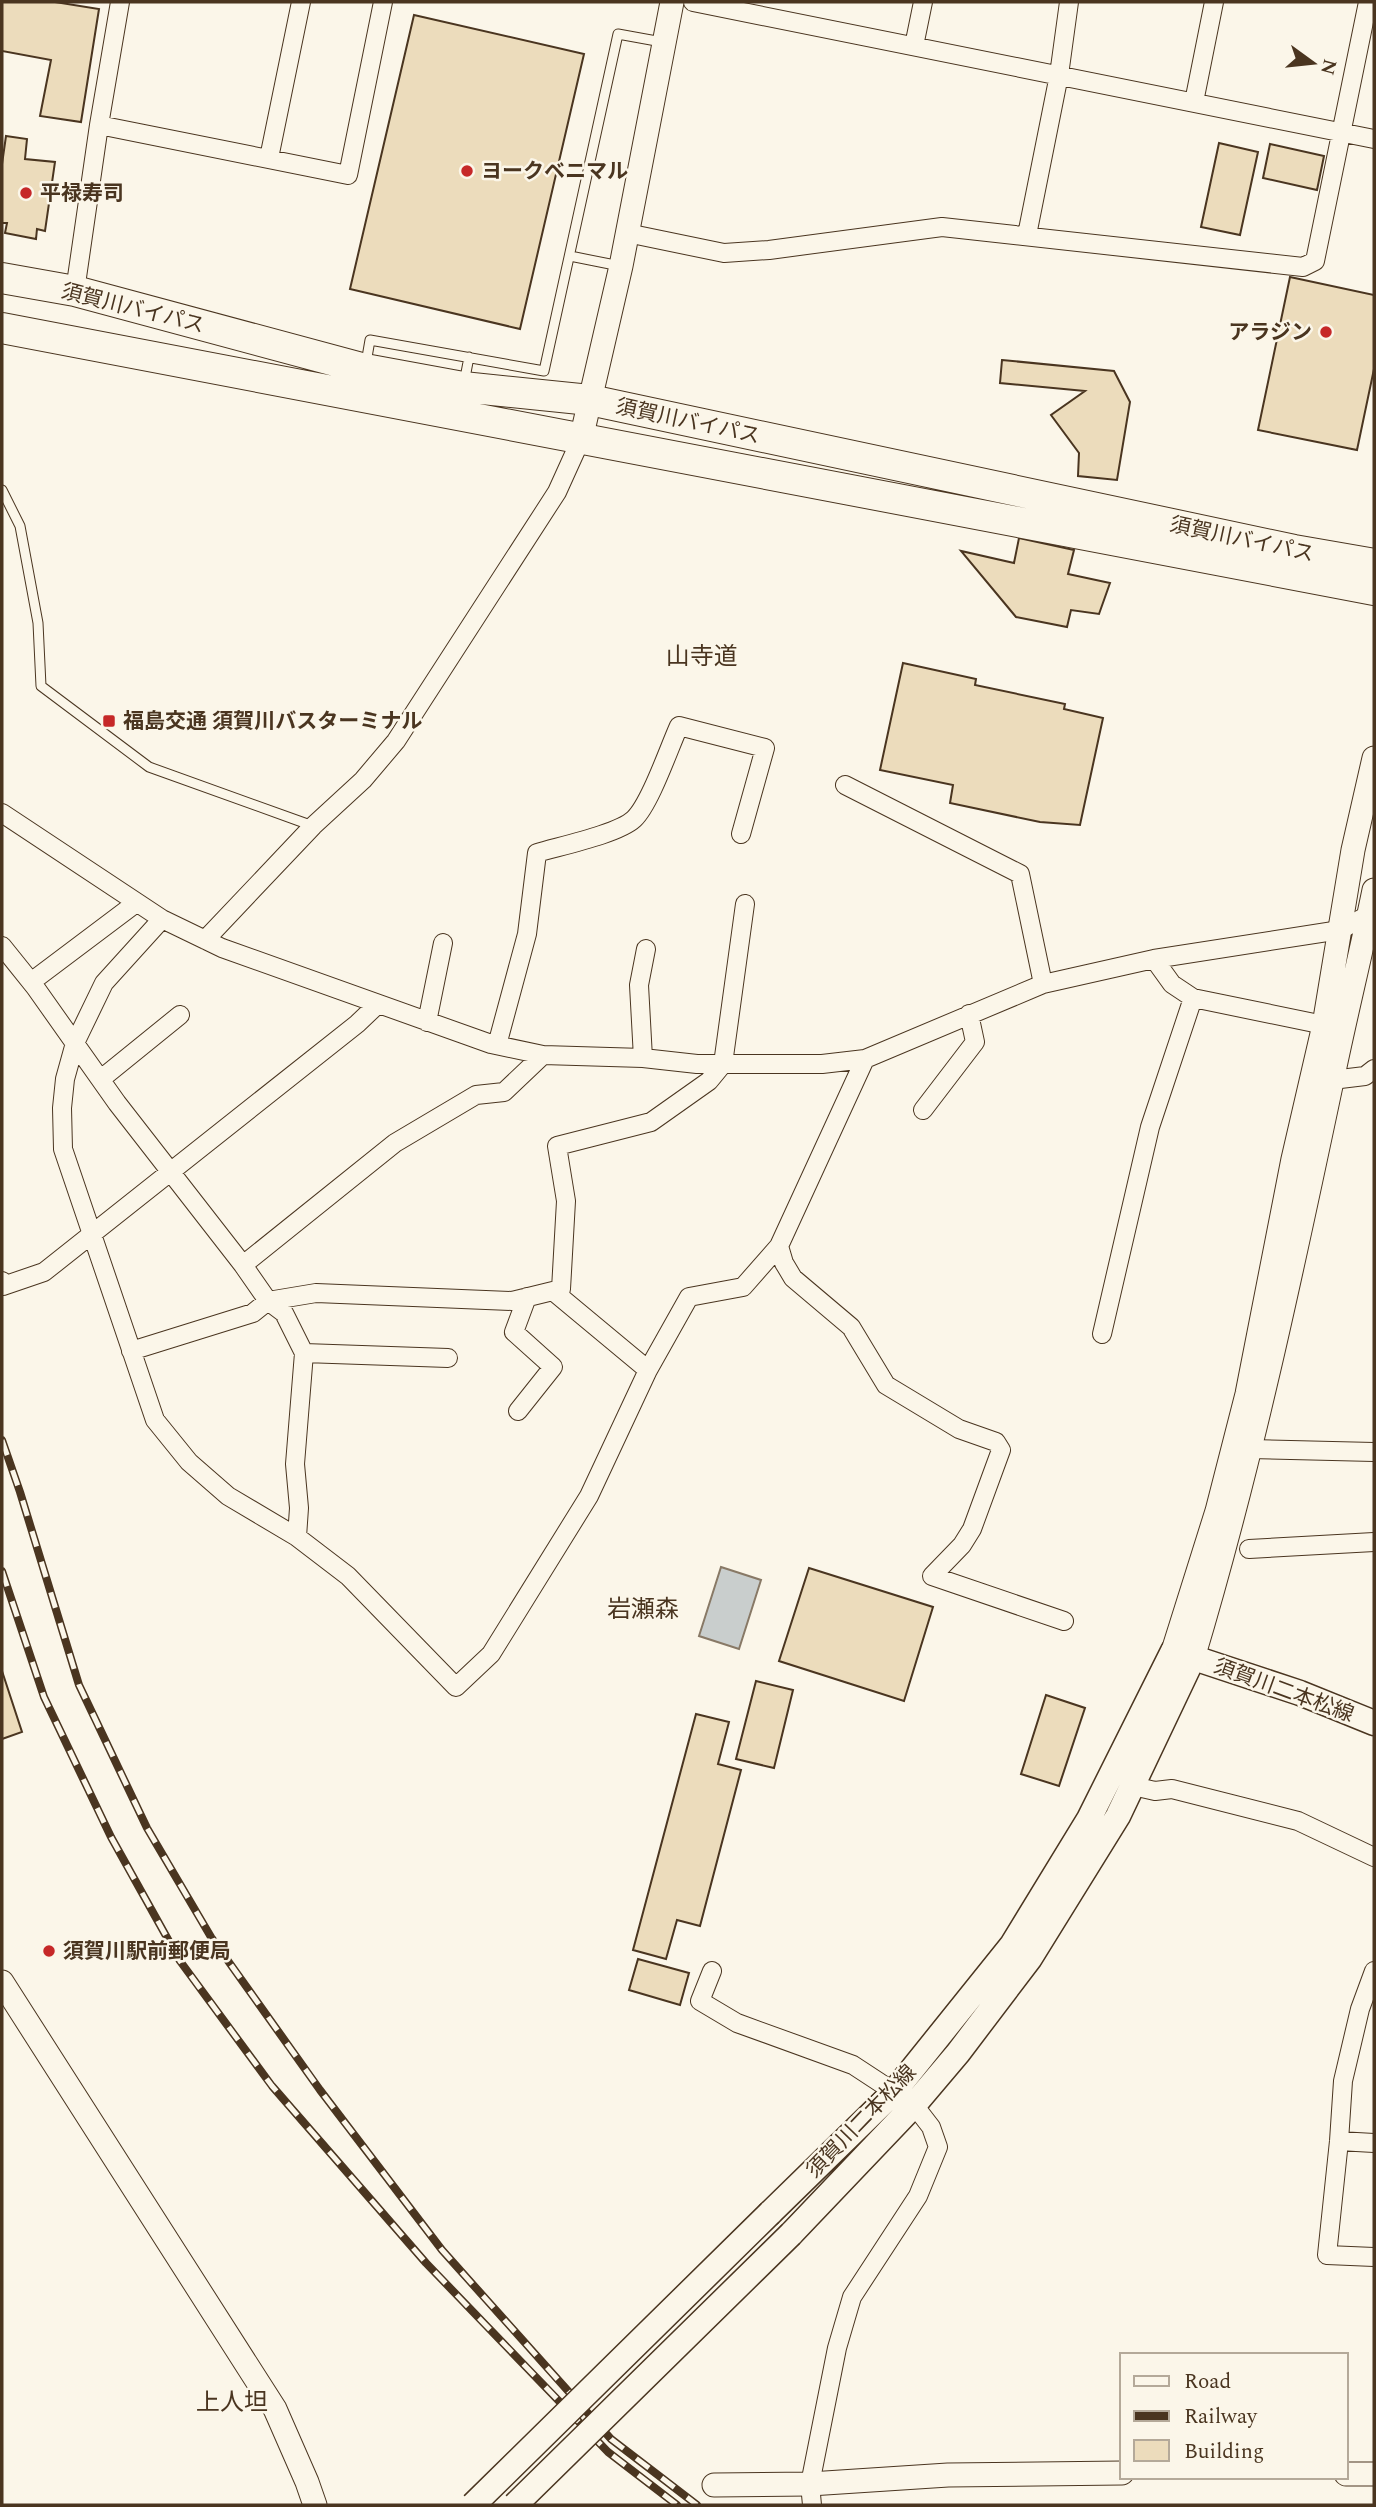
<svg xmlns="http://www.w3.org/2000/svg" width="1376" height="2507" font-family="Spectral,'Noto Sans JP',serif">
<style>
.water{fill:#c9cecd;stroke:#887966;stroke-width:2}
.building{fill:#ecdcbc;stroke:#4a3520;stroke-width:2}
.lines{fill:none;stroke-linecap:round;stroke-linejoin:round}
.service-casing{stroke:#4a3520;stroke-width:11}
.minor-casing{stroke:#4a3520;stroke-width:20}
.tertiary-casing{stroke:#4a3520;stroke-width:25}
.secondary-casing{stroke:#4a3520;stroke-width:27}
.trunk-casing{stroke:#4a3520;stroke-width:32}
.service{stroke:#fbf6e9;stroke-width:9}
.minor{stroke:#fbf6e9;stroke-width:18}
.tertiary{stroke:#fbf6e9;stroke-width:23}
.secondary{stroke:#fbf6e9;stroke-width:24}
.trunk{stroke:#fbf6e9;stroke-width:30}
.rail-casing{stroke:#4a3520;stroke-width:8}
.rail{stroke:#fbf6e9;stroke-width:5;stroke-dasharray:16;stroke-linecap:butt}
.secondary-bridge-casing{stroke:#4a3520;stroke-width:27;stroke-linecap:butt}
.secondary-bridge{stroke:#fbf6e9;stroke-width:24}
.poi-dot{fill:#c62828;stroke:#fbf6e9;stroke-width:2.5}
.labels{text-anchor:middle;stroke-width:5;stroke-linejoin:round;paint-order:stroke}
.poi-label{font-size:21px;font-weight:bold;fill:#4a3520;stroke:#fbf6e9;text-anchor:start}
.street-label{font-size:21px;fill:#4a3520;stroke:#fbf6e9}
.quarter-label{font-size:24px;fill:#4a3520;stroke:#fbf6e9}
</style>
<rect width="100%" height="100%" fill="#fbf6e9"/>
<!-- water -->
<path class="water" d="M 721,1567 L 761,1580 L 739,1649 L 699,1636 Z"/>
<!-- building -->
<path class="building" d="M 2,2 L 55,2 L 99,9 L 81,122 L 40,116 L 51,60 L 2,51 Z
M 414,15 L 584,54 L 520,329 L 350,289 Z
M 6,136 L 27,139 L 25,159 L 55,162 L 45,231 L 37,229 L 36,239 L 5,233 L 7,223 L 2,223 L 2,164 Z
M 1219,143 L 1258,152 L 1240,235 L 1201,227 Z
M 1270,144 L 1324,156 L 1317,190 L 1263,178 Z
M 1290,277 L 1374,295 L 1374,369 L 1357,450 L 1258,430 Z
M 1002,360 L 1114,371 L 1130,402 L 1117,480 L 1078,476 L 1079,453 L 1051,415 L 1085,391 L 1000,383 Z
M 1019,538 L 1074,550 L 1068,574 L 1110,583 L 1099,614 L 1071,610 L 1067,627 L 1016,617 L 961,551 L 1014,563 Z
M 903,663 L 976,679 L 975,685 L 1065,704 L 1064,709 L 1103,718 L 1080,825 L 1040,822 L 950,803 L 953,785 L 880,770 Z
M 809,1568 L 933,1607 L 904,1701 L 779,1661 Z
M 2,1671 L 22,1732 L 2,1739 Z
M 756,1681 L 793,1690 L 774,1768 L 736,1759 Z
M 1046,1695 L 1085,1708 L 1059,1786 L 1021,1774 Z
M 696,1714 L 729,1722 L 718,1764 L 741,1770 L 700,1926 L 677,1920 L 666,1959 L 633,1950 Z
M 638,1959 L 689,1973 L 680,2005 L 629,1990 Z"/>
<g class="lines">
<!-- service casing -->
<g class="service-casing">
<path id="service" d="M 570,256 L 620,266
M 366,363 L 370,340 L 544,371 L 618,34 L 662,42
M 464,383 L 469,357
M 2,490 L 20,526 L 38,623 L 41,686 L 149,767 L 313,826"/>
</g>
<!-- minor casing -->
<g class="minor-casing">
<path id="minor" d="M 693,2 L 1374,139
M 914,46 L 923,2
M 1194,102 L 1214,2
M 99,125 L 348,175 L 383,2
M 269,158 L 301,2
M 627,233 L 724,253 L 769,250 L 942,227 L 1303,267 L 1315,261 L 1368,2
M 1027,235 L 1059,75 L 1069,2
M 75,291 L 99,125 L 120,2
M 845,785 L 1020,874 L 1043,984
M 2,813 L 162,919 L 222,948 L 491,1044 L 543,1055 L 643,1058 L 697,1064 L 822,1064 L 865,1059 L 1043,984 L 1154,959 L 1340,930 L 1374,912
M 162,919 L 104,983 L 75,1043 L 65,1079 L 62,1108 L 63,1149 L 155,1420 L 189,1462 L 228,1496 L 297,1537 L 348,1576 L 456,1687 L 491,1654 L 589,1496 L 648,1370 L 553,1291
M 205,940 L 313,826 L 363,780 L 396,741 L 557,492 L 581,439
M 2,946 L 35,987 L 117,1103 L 243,1265 L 268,1301 L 284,1313 L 304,1353 L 295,1464 L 299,1508 L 297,1537
M 1154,959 L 1172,984 L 1193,998 L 1324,1025
M 31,982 L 136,903
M 427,1022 L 443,943
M 497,1045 L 527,934 L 537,853 C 560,846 618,834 634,819 C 650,804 669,748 679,726 L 765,748 L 741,834
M 643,1058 L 639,985 L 646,949
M 101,1079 L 180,1015
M 1332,1080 L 1365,1076 L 1374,1069
M 923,1110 L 975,1042 L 969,1014
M 779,1246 L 784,1263 L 793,1278 L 851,1327 L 886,1385 L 959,1429 L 996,1442 L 1001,1450 L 972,1529 L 962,1545 L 932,1576 L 1064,1621
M 243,1265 L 395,1143 L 476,1095 L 504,1092 L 543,1055
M 2,1281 L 3,1286 L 44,1272 L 357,1024 L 378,1004
M 1102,1334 L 1150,1127 L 1193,998
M 131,1351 L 253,1313 L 268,1301 L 316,1293 L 512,1301 L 561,1289 L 566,1201 L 557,1146 L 651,1122 L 709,1081 L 723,1064 L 745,904
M 304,1353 L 448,1358
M 648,1370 L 689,1297 L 743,1287 L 779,1246 L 865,1059
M 518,1411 L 553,1367 L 514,1332 L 527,1297
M 1250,1449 L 1374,1452
M 1249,1549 L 1374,1542
M 1133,1786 L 1155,1791 L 1172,1789 L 1298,1821 L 1374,1857
M 712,1971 L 700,2001 L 737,2023 L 853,2065 L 914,2105 L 931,2127 L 938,2147 L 918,2196 L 852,2297 L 837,2348 L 810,2484 L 812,2505
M 1374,1971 L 1360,2009 L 1343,2081 L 1339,2141 L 1327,2255 L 1374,2257
M 1339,2141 L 1374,2143"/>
</g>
<!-- tertiary casing -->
<g class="tertiary-casing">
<path id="tertiary" d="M 581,439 L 621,266 L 672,2
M 1173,1651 L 1217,1511 L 1247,1394 L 1293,1159 L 1324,1025 L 1353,850 L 1374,758
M 1193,1658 C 1250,1468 1291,1275 1332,1081 C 1345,1017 1361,954 1374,890
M 2,1982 L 275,2409 L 307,2482 L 315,2505
M 1346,2474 L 1374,2474
M 714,2485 L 810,2484 L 948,2475 L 1122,2473"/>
</g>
<!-- secondary casing -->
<g class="secondary-casing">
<path id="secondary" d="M 770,2213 L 894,2092 L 1012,1945 L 1089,1819 L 1173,1651 L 1300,1693 L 1374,1723
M 791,2234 L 914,2105 L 958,2053 L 1030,1958 L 1118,1816 L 1193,1658"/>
</g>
<!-- trunk casing -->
<g class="trunk-casing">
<path id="trunk" d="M 2,278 L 75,291 L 365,369 L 463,387 L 590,400 L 1294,550 L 1374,564
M 2,328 L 1374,590"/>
</g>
<!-- service -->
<use href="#service" class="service"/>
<!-- minor -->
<use href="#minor" class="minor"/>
<!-- tertiary -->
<use href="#tertiary" class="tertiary"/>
<!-- secondary -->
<use href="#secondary" class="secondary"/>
<!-- trunk -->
<use href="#trunk" class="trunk"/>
<!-- rail casing -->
<g class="rail-casing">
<path id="rail" d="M 2,1440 L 20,1492 L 79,1685 L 147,1828 L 211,1937 L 320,2090 L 442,2250 L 611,2439 L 697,2505
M 2,1571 L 44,1697 L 111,1837 L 180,1961 L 272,2086 L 426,2263 L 608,2452 L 677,2505"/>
</g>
<!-- rail -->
<use href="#rail" class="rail"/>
<!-- secondary-bridge casing -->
<g class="secondary-bridge-casing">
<path id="secondary-bridge" d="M 473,2505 L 770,2213
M 515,2505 L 791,2234"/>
</g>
<!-- secondary-bridge -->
<use href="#secondary-bridge" class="secondary-bridge"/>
</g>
<!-- markers -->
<g class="poi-dot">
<circle cx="467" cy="171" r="7"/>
<circle cx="26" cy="193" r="7"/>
<circle cx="1326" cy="332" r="7"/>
<rect x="102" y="714" width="14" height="14" rx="3.5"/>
<circle cx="49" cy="1951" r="7"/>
</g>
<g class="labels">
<!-- poi labels -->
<g class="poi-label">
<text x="481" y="178">ヨークベニマル</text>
<text x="40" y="200">平禄寿司</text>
<text x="1312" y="339" text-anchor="end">アラジン</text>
<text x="123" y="728">福島交通 須賀川バスターミナル</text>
<text x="63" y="1958">須賀川駅前郵便局</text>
</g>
<!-- street labels -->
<g class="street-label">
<text transform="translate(133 308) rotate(14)" y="7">須賀川バイパス</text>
<text transform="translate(688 421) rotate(12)" y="7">須賀川バイパス</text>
<text transform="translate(1242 539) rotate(12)" y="7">須賀川バイパス</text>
<text transform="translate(1284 1690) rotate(20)" y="7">須賀川二本松線</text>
<text transform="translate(861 2121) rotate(-46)" y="7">須賀川二本松線</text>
</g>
<!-- quarter labels -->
<g class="quarter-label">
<text x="702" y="664">山寺道</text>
<text x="643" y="1617">岩瀬森</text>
<text x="232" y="2410">上人坦</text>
</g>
</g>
<!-- border -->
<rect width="1376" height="2507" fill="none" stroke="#4a3520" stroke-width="7"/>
<!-- legend -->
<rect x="1120" y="2353" width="228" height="126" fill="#fbf6e9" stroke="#b4a999" stroke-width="2"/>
<rect x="1134" y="2376" width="35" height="10" fill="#fbf6e9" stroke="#b4a999" stroke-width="2"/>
<text x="1184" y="2388" font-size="21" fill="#4a3520">Road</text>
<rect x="1134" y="2411" width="35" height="10" fill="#4a3520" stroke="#b4a999" stroke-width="2"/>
<text x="1184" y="2423" font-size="21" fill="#4a3520">Railway</text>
<rect x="1134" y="2440" width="35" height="21" fill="#ecdcbc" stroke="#b4a999" stroke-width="2"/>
<text x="1184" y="2458" font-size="21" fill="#4a3520">Building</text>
<!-- north arrow -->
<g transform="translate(1313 63) rotate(105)" stroke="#fbf6e9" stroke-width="5" paint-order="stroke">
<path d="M0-5L12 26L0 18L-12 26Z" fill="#4a3520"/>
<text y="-10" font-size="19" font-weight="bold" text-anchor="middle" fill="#4a3520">N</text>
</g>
</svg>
